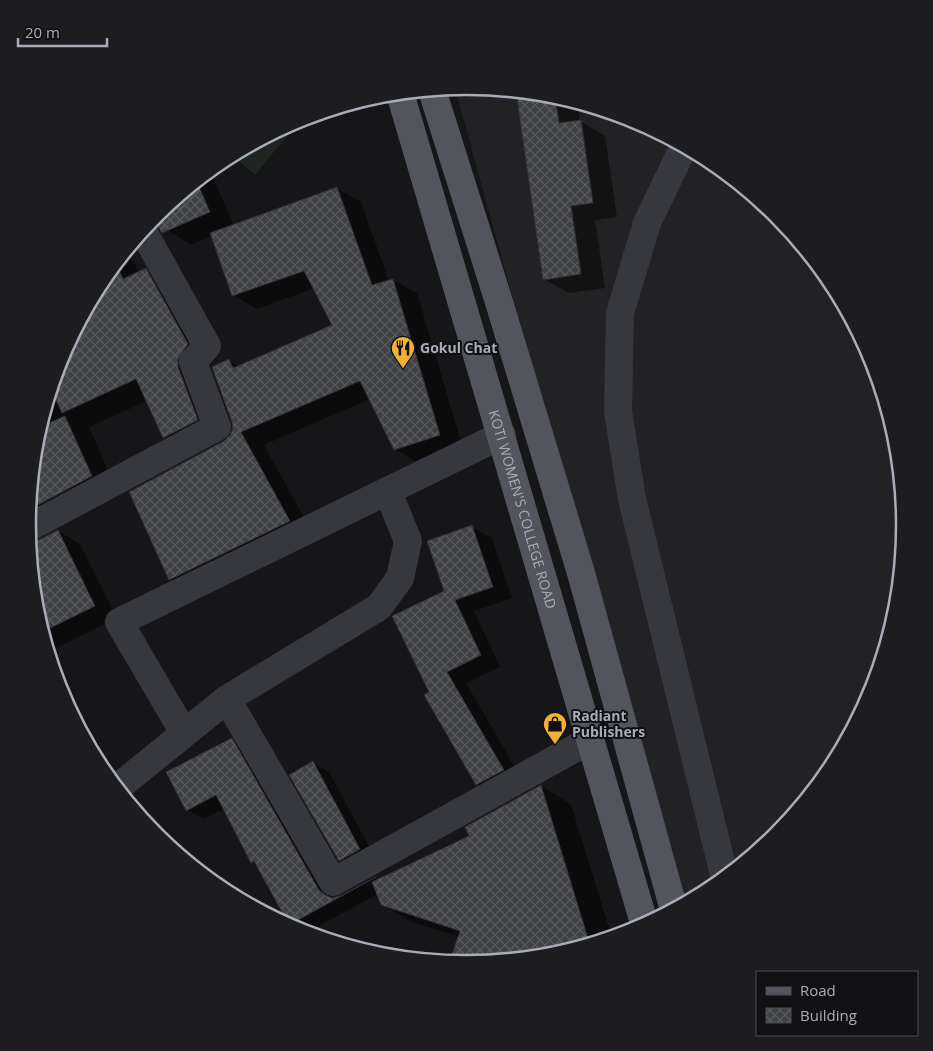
<svg xmlns="http://www.w3.org/2000/svg" width="933" height="1051" font-family="'Open Sans',sans-serif">
<style>
.built{fill:#222225}
.green{fill:#1e261f}
.shadow{fill:#0007}
.building{fill:url(#building-cross-hatch);stroke:#303034}
.lines{fill:none;stroke-linecap:round;stroke-linejoin:round}
.minor{stroke:#37383d;stroke-width:28}
.major{stroke:#53555c;stroke-width:28}
.labels{text-anchor:middle;stroke-width:4;stroke-linejoin:round;paint-order:stroke}
.poi-label{font-size:14px;font-weight:bold;fill:#a8adb8;stroke:#111113;text-anchor:start}
.street-label{font-size:14px;fill:#a8adb8;stroke:#111113}
.rim{fill:none;stroke:#a8adb8;stroke-width:2.5}
</style>
<defs>
<pattern id="building-cross-hatch" width="8" height="8" patternUnits="userSpaceOnUse" patternTransform="scale(1.25)"><rect width="8" height="8" fill="#404145"/><path d="M0 0l8 8M0 8l8-8" fill="none" stroke="#595a5e"/></pattern>
</defs>
<rect width="100%" height="100%" fill="#161618"/>
<!-- built -->
<path class="built" d="M 467,87 L 552,95 L 635,120 L 711,161 L 777,215 L 832,282 L 872,358 L 897,440 L 905,525 L 897,611 L 872,694 L 831,770 L 777,836 L 710,891 L 684,905 L 571,497 L 508,281 L 455,88 Z"/>
<!-- green -->
<path class="green" d="M 301,119 L 255,175 L 232,155 L 299,120 Z"/>
<!-- shadow -->
<path class="shadow" d="M 518,92 L 552,95 L 578,103 L 580,121 L 605,136 L 617,217 L 595,220 L 605,288 L 569,293 L 544,279 Z
M 210,171 L 234,226 L 337,189 L 361,202 L 389,281 L 393,280 L 417,293 L 463,448 L 419,463 L 395,449 L 370,399 L 264,445 L 313,534 L 194,593 L 170,579 L 225,442 L 231,437 L 234,430 L 229,361 L 239,366 L 334,326 L 315,288 L 257,309 L 233,295 L 212,236 L 191,245 L 167,230 L 159,213 Z
M 124,254 L 133,260 L 139,273 L 146,270 L 172,285 L 214,360 L 204,374 L 223,435 L 190,453 L 164,438 L 147,401 L 89,427 L 117,491 L 63,520 L 37,505 L 31,491 L 36,440 L 61,357 L 102,281 Z
M 472,527 L 492,538 L 512,598 L 474,611 L 500,667 L 466,683 L 523,781 L 496,796 L 476,784 L 431,693 L 445,591 Z
M 58,531 L 80,544 L 117,618 L 48,652 L 36,611 L 29,544 L 35,543 Z
M 232,739 L 248,749 L 335,898 L 341,897 L 375,878 L 380,880 L 471,836 L 541,786 L 571,804 L 612,938 L 552,956 L 466,964 L 450,963 L 459,937 L 412,922 L 382,904 L 378,894 L 306,933 L 290,924 L 258,865 L 252,862 L 224,809 L 203,819 L 187,810 Z
M 313,763 L 329,772 L 376,859 L 356,870 L 340,860 Z"/>
<!-- building -->
<path class="building" d="M 516,91 L 555,96 L 559,123 L 581,120 L 593,203 L 571,206 L 581,274 L 543,280 Z
M 197,182 L 210,212 L 162,233 L 153,219 Z
M 337,187 L 372,285 L 393,279 L 440,435 L 394,450 L 360,381 L 241,432 L 290,521 L 169,580 L 129,492 L 224,441 L 230,435 L 233,428 L 232,422 L 212,367 L 229,359 L 233,368 L 332,325 L 304,271 L 232,296 L 210,233 Z
M 116,264 L 123,279 L 146,268 L 188,344 L 178,359 L 178,367 L 198,420 L 163,438 L 136,379 L 62,413 L 51,389 L 61,357 L 102,281 Z
M 65,416 L 92,476 L 36,506 L 31,493 L 36,440 L 40,427 Z
M 472,525 L 493,587 L 455,600 L 481,655 L 447,672 L 504,770 L 476,785 L 424,695 L 429,692 L 392,616 L 444,591 L 427,541 Z
M 58,530 L 95,606 L 42,632 L 36,611 L 29,543 L 35,542 Z
M 232,738 L 319,890 L 325,895 L 332,898 L 340,896 L 376,877 L 289,925 L 254,861 L 251,863 L 216,795 L 186,811 L 166,772 Z
M 313,761 L 360,849 L 339,861 L 289,775 Z
M 541,785 L 590,945 L 552,956 L 466,964 L 449,963 L 460,931 L 381,905 L 372,882 L 469,836 L 465,827 Z"/>
<g class="lines">
<!-- minor -->
<path class="minor" d="M 684,146 L 647,223 L 620,313 L 618,411 L 632,499 L 725,879
M 28,528 L 217,427 L 193,362 L 207,346 L 143,231
M 227,699 L 379,607 L 400,578 L 408,541 L 388,492
M 184,733 L 119,622 L 502,435
M 117,788 L 227,699 L 333,882 L 590,740"/>
<!-- major -->
<g class="major">
<path d="M 432,90 L 499,302 L 581,573 L 674,910"/>
<path id="s1" d="M 400,93 L 645,926"/>
</g>
</g>
<!-- icons -->
<defs>
<g id="restaurant-pin" transform="scale(1.25)"><path d="M0 17L-7.5 6A9.5 9.5 0 1 1 7.5 6Z" fill="#f2b134" stroke="#111113"/><path d="M-5-6h1v4h1v-4h1v4h1v-4h1v5L-1.5 .5V6h-2V.5L-5-1ZM5-6V6H3V1.5H1.5Q1.5-4 5-6Z" fill="#111"/></g>
<g id="shop-pin" transform="scale(1.25)"><path d="M0 17L-7.5 6A9.5 9.5 0 1 1 7.5 6Z" fill="#f2b134" stroke="#111113"/><path d="M-5-2.5h2.3a2.7 3.5 0 0 1 5.4 0H5L5.5 6h-11ZM-1.5-2.5h3a1.5 2.3 0 0 0-3 0Z" fill="#111"/></g>
</defs>
<g fill-rule="evenodd">
<use href="#restaurant-pin" x="403" y="348"/>
<use href="#shop-pin" x="555" y="724"/>
</g>
<g class="labels">
<!-- poi labels -->
<g class="poi-label">
<text x="420" y="353">Gokul Chat</text>
<text x="572" y="721">Radiant<tspan x="572" dy="16">Publishers</tspan></text>
</g>
<!-- street labels -->
<g class="street-label">
<text dy="5" stroke="none"><textPath href="#s1" startOffset="434">KOTI WOMEN'S COLLEGE ROAD</textPath></text>
</g>
</g>
<!-- crop -->
<path d="M0 0H933V1051H0ZM36 525a430 430 0 1 1 860 0a430 430 0 1 1-860 0Z" fill="#1d1d20" fill-rule="evenodd"/>
<path class="rim" d="M36 525a430 430 0 1 1 860 0a430 430 0 1 1-860 0Z"/>
<!-- legend -->
<rect x="756" y="971" width="162" height="65" fill="#111113" stroke="#4d4f55"/>
<rect x="766" y="987" width="25" height="8" fill="#53555c" stroke="#4d4f55"/>
<text x="800" y="996" font-size="15" fill="#a8adb8">Road</text>
<rect x="766" y="1008" width="25" height="15" fill="url(#building-cross-hatch)" stroke="#4d4f55"/>
<text x="800" y="1021" font-size="15" fill="#a8adb8">Building</text>
<!-- scale -->
<path d="M18 38v8h89v-8" fill="none" stroke="#a8adb8" stroke-width="2.5"/>
<text x="25" y="38" font-size="15" fill="#a8adb8" stroke="#111113" stroke-width="4" paint-order="stroke">20 m</text>
</svg>
